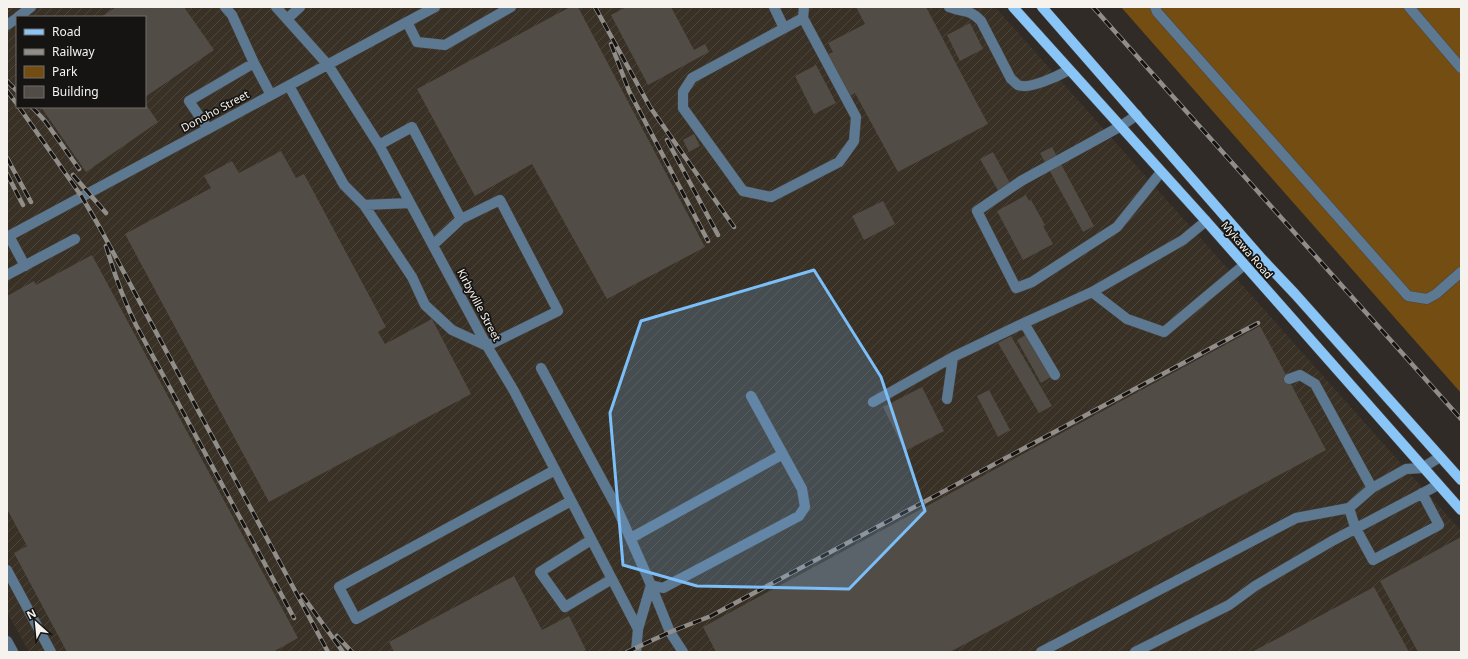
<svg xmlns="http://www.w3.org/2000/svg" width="1468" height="659" font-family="'Noto Sans',sans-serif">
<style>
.industrial{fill:url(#industrial-furrows);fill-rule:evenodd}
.green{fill:#734d12}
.building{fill:#524c46}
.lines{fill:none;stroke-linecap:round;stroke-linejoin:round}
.minor-casing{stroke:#4c4742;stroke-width:11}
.major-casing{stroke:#4c4742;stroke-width:11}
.minor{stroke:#5d7992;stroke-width:10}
.major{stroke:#8ac5f8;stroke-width:10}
.rail-casing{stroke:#918d89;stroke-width:4.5}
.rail{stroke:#161412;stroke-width:3;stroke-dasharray:9;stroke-linecap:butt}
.marked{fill:#7bbef8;fill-opacity:0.2;stroke:#7bbef8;stroke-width:3;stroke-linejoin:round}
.labels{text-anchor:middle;stroke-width:3.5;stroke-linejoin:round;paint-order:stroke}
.street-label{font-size:11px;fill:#f6f3ef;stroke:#161412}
</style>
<defs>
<pattern id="industrial-furrows" width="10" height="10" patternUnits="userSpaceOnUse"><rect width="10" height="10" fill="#393126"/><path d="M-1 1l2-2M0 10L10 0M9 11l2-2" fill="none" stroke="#4c453b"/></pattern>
</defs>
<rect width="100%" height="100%" fill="#302b26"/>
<!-- industrial -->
<path class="industrial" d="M 7,7 L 995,7 L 1461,531 L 1461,652 L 29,652 L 7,612 ZM 17,17 L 145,17 L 145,107 L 17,107 Z"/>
<!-- green -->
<path class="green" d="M 1121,7 L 1461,7 L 1461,393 Z"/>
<!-- building -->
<path class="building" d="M 116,7 L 184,7 L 214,50 L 145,97 L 145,17 L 101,17 Z
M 570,7 L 578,7 L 705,247 L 607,299 L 532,164 L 475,196 L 417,89 Z
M 626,7 L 671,7 L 694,50 L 705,44 L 709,52 L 648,85 L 611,15 Z
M 856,7 L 926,7 L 988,124 L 898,172 L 855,93 L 849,97 L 826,55 L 833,52 L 828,43 L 865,24 Z
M 970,23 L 983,49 L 960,61 L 947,35 Z
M 816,65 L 836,103 L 814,114 L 795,76 Z
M 145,103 L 158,122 L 86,172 L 41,107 L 145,107 Z
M 694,134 L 700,146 L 689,152 L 683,140 Z
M 1052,147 L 1094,226 L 1083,232 L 1040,153 Z
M 281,151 L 296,178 L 304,174 L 386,327 L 378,332 L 385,344 L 432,319 L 471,394 L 269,502 L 125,234 L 211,188 L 204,176 L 232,161 L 239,173 Z
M 993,152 L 1012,187 L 1000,194 L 980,159 Z
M 1026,195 L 1029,201 L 1031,200 L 1045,225 L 1043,226 L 1053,244 L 1023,260 L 997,211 Z
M 883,201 L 895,224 L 864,240 L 852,216 Z
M 92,255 L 298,638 L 273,652 L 67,652 L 14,553 L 27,546 L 7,509 L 7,296 L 34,281 L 36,285 Z
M 1260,326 L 1326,450 L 950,652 L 716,652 L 703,627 Z
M 1027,334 L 1051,377 L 1041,383 L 1017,340 Z
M 1011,336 L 1052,406 L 1039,413 L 998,343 Z
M 922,387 L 944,431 L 905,451 L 883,407 Z
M 989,390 L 1010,430 L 998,437 L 977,396 Z
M 1461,537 L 1461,652 L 1418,652 L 1380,581 Z
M 514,576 L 542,630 L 569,616 L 586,650 L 582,652 L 394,652 L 389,642 Z
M 1374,587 L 1409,652 L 1252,652 Z"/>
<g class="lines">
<!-- minor casing -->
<g class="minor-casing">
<path id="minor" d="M 225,7 L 232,15 L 254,63
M 276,7 L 328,65 L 379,145 L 487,346 L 514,391 L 638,629
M 774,7 L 784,28
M 949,7 C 963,13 969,8 981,21 L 1011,79 C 1013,80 1016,84 1018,85 C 1029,90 1058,76 1069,70
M 1155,7 L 1157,12 L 1408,296 L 1427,299 L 1436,294 L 1461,272
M 1409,7 L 1461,68
M 18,17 L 31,7
M 803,18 L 692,78 L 683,92 L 683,108 L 743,191 L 771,197 L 839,162 L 854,141 L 856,117 L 803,18 L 804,7
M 287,19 L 300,7
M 407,22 L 417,42 L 445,45 L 511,7
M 7,25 L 17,18
M 289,86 L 344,185 L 364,205 L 410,203
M 1137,115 L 1121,126 L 1021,181 L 977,211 L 1016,288 L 1032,282 L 1117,227 L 1161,172
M 208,129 L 189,101 L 254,63 L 271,95
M 379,145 L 412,127 L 461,219
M 364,205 L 412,277 L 425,305 L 452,330 L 487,346 L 558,311 L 500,200 L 461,219 L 433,245
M 9,236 L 25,266
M 7,237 L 435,7
M 7,275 L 75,239
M 1092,292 L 1127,319 L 1164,332 L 1244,265
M 1024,323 L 1055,375
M 953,357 L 1024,323 L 1092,292 L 1183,240 L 1206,221
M 541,368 L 616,506 L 651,585 L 638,629 L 636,652
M 1289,379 L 1300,375 L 1315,384 L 1372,488
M 873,402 L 953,357 L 947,399
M 555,470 L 339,587 L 356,619 L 571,501
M 1349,508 L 1355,527 L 1373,560 L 1439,525 L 1422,493
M 631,538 L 783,454
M 591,540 L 540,572 L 565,607 L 612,579
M 7,570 L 51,652
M 651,585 L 663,588 L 799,516 L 805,507 L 802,489 L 751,396
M 651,585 L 670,632 L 683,652
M 7,641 L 13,652
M 1041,652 L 1296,518 L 1349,508 L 1372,488 L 1406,469 L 1422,468 L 1440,457
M 1135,652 L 1229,605 L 1255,586 L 1332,541 L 1438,485"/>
</g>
<!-- major casing -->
<g class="major-casing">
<path id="major" d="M 1013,7 L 1206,221 L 1461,510
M 1042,7 L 1262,259 L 1295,294 L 1461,480"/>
</g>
<!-- minor -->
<use href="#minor" class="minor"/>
<!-- major -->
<use href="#major" class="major"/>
<!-- rail casing -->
<g class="rail-casing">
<path id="rail" d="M 595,7 L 650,107 L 734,227
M 1093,7 L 1461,419
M 611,44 L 629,91 L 708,241
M 7,81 L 17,91
M 7,91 L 17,104
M 19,107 L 82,197 L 100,228 L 328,652
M 32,107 L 45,121 L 79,169
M 667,140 L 718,235
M 7,158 L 31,202
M 7,174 L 23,205
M 73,175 L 106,213
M 106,246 C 114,273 123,299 136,325 L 294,618
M 302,595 L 343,652
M 337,636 L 352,652
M 627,652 L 670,632 L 711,616 L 1258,323"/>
</g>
<!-- rail -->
<use href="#rail" class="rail"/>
</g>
<!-- marked area -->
<path class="marked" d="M 814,270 L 881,377 L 925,511 L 849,589 L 697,586 L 623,565 L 610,413 L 641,321 Z"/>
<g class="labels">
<!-- street labels -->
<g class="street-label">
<text transform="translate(215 111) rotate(-28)" y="4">Donoho Street</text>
<text transform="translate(1247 250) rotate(49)" y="4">Mykawa Road</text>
<text transform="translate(479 305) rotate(62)" y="4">Kirbyville Street</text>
</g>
</g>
<!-- border -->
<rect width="1468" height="659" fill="none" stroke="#f6f3ef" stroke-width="16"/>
<!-- legend -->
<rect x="16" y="16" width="130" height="92" fill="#161412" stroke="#706d6a"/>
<rect x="24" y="29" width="20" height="6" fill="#8ac5f8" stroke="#706d6a"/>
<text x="52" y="36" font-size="12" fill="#f6f3ef">Road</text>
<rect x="24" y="49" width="20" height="6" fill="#918d89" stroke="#706d6a"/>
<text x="52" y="56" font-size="12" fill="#f6f3ef">Railway</text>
<rect x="24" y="66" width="20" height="12" fill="#734d12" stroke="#706d6a"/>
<text x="52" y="76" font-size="12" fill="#f6f3ef">Park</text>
<rect x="24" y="86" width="20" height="12" fill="#524c46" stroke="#706d6a"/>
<text x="52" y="96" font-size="12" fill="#f6f3ef">Building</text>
<!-- north arrow -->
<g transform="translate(36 623) rotate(333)" stroke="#161412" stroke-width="3" paint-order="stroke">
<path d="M0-3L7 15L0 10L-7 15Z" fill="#f6f3ef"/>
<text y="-6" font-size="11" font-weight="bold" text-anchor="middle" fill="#f6f3ef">N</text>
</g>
</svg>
